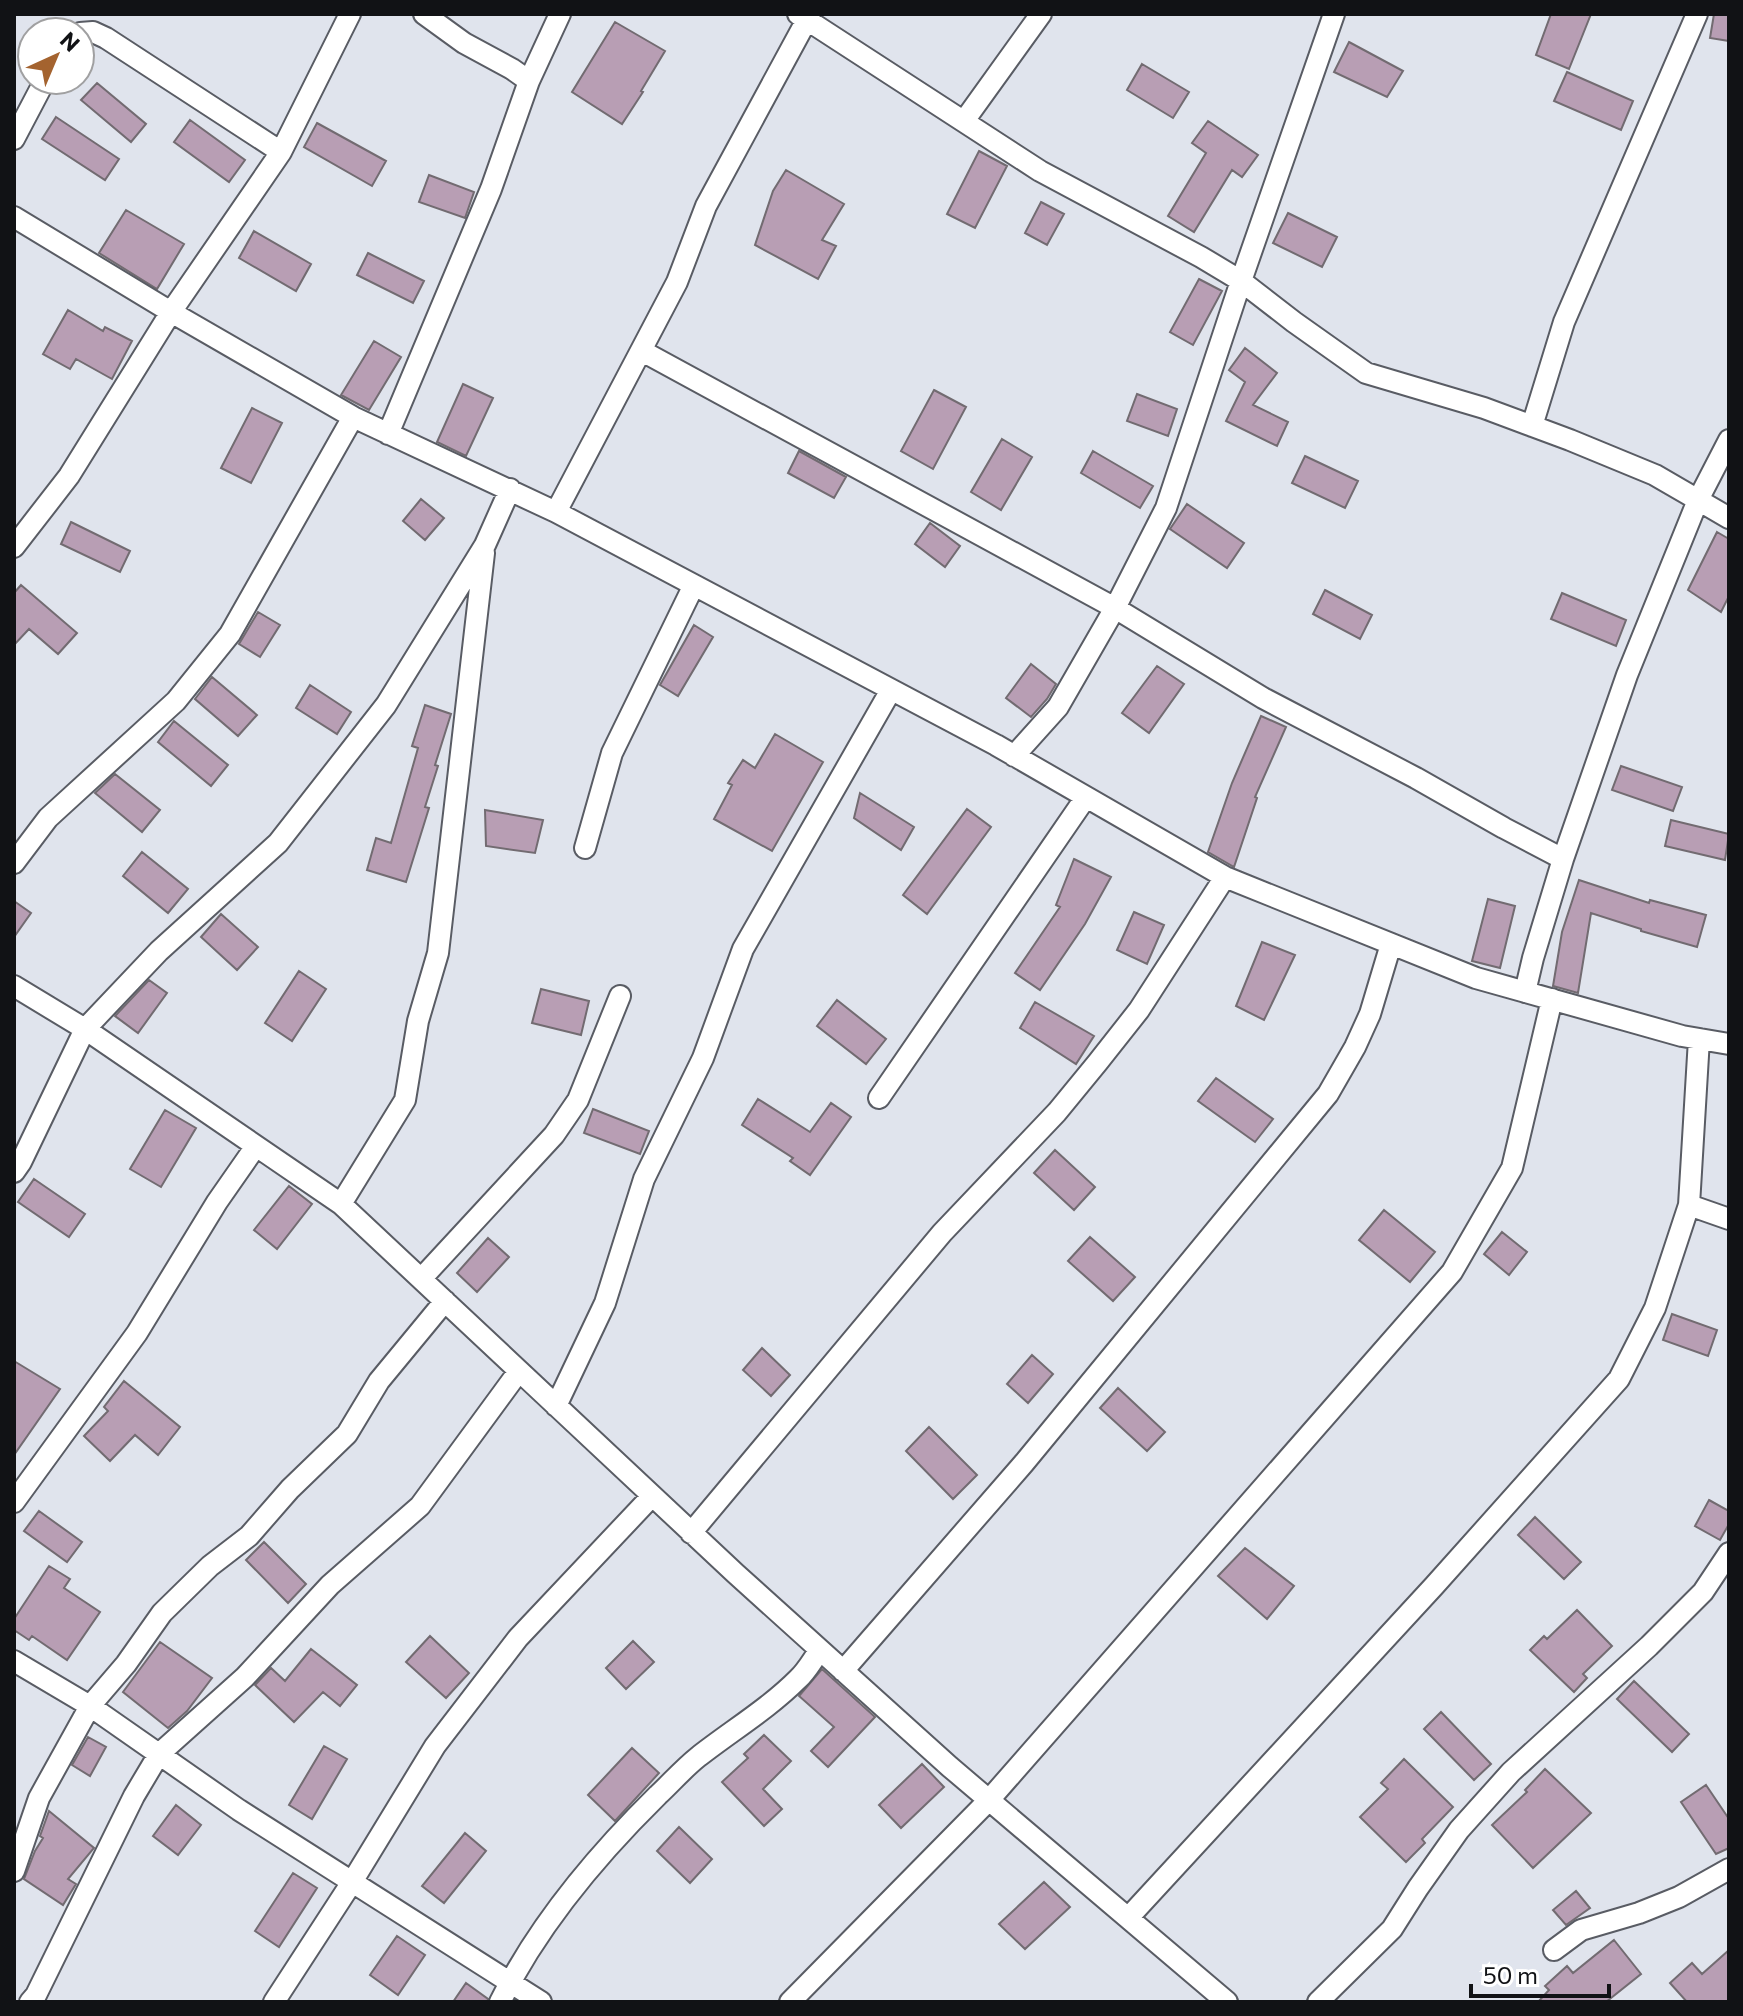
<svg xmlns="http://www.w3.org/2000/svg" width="1743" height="2016" font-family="Commissioner,sans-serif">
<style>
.building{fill:#b89eb4;stroke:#726b71;stroke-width:2}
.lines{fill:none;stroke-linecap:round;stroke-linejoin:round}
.minor-casing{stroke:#595c64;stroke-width:24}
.minor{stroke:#fff;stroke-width:20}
</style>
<rect width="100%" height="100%" fill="#e0e4ed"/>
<!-- building -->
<path class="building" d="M 1551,14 L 1591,14 L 1569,69 L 1536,55 Z
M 1714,14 L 1729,14 L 1729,41 L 1710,38 Z
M 615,22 L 665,51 L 641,91 L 643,92 L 622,124 L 572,92 Z
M 1349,42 L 1403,71 L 1387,97 L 1334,72 Z
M 1142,64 L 1189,92 L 1173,118 L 1127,90 Z
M 1567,72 L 1633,101 L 1621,130 L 1554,101 Z
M 97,83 L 146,124 L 131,142 L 81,100 Z
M 56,117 L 119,159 L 105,180 L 42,139 Z
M 190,120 L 245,160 L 229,182 L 174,142 Z
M 1208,121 L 1258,155 L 1242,177 L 1232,170 L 1194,232 L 1168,216 L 1206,153 L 1192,143 Z
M 317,123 L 386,161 L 372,186 L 304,147 Z
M 979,151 L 1007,166 L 975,228 L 947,214 Z
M 786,170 L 844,204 L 822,240 L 836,246 L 818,279 L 755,245 L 773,191 Z
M 429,175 L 474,192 L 465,218 L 419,202 Z
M 1041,202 L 1064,214 L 1047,245 L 1025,233 Z
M 126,210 L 184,244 L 157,289 L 99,253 Z
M 1288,213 L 1337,237 L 1322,267 L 1273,243 Z
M 254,231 L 311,264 L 296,291 L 239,258 Z
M 368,253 L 424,281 L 413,303 L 357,275 Z
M 1199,279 L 1222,291 L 1193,345 L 1170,332 Z
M 68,310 L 103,331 L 105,327 L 132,341 L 112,379 L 76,359 L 70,369 L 43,354 Z
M 374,341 L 401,357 L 369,410 L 341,395 Z
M 1245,348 L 1277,373 L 1253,405 L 1288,422 L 1277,446 L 1226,421 L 1245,382 L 1229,370 Z
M 463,384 L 493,398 L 466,456 L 437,442 Z
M 934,390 L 966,407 L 933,469 L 901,451 Z
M 1137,394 L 1177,409 L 1168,436 L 1127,421 Z
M 252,408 L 282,423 L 251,483 L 221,468 Z
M 1002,439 L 1032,457 L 1001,510 L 971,492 Z
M 799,451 L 846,477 L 834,498 L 788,473 Z
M 1093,451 L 1153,486 L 1140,508 L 1081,473 Z
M 1305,456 L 1358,481 L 1345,508 L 1292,483 Z
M 421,499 L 444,518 L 425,540 L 403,521 Z
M 1187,504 L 1244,543 L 1227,568 L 1170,529 Z
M 71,522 L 130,551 L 120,572 L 61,544 Z
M 930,523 L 960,546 L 945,567 L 915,544 Z
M 1717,532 L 1729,539 L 1729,596 L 1721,612 L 1688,590 Z
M 21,585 L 77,633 L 58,654 L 29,629 L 14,645 L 14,593 Z
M 1325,590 L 1372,615 L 1360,639 L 1313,614 Z
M 1562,593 L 1626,620 L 1616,646 L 1551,619 Z
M 258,612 L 280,625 L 260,657 L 239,644 Z
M 694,625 L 713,637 L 678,696 L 660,685 Z
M 1031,664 L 1056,684 L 1047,699 L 1031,717 L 1006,698 Z
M 1157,666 L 1184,684 L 1149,733 L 1122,713 Z
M 212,677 L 257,715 L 238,736 L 195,699 Z
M 310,685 L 351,712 L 337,734 L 296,708 Z
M 425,705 L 451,714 L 435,765 L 438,766 L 425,807 L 429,808 L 406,882 L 367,870 L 376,838 L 391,843 L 418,748 L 412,746 Z
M 1261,716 L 1286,727 L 1255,797 L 1257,798 L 1234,867 L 1208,852 L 1232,783 Z
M 174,721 L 228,765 L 211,786 L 158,742 Z
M 775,734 L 823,762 L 772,851 L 714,819 L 732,785 L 728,783 L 743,760 L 755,768 Z
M 1621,766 L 1682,787 L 1673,811 L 1612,790 Z
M 115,774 L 160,810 L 142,832 L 95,793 Z
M 860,793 L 914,827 L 901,850 L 854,818 Z
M 967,809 L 991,827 L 927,914 L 903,895 Z
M 485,810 L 543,820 L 535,853 L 486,846 Z
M 1671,820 L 1729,834 L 1725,860 L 1665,846 Z
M 142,852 L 188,889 L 168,913 L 123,876 Z
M 1074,859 L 1111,877 L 1085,924 L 1040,990 L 1015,973 L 1060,907 L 1056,905 Z
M 1579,880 L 1649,903 L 1650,900 L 1706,915 L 1697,947 L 1641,931 L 1641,929 L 1591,913 L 1578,993 L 1553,986 L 1562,932 Z
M 1488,899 L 1515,906 L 1500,968 L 1472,961 Z
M 14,901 L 31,913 L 14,937 Z
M 1134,912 L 1164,925 L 1147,964 L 1117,950 Z
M 221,914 L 258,947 L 237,970 L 201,937 Z
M 1262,942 L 1295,955 L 1264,1020 L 1236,1006 Z
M 299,971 L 326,989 L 292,1041 L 265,1023 Z
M 149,980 L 167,993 L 138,1033 L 115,1016 Z
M 541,989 L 589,1001 L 581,1035 L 532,1023 Z
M 837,1000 L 886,1039 L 866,1064 L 817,1026 Z
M 1035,1002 L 1094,1036 L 1076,1064 L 1020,1028 Z
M 1216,1078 L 1273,1119 L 1255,1142 L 1198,1101 Z
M 758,1099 L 810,1132 L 831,1103 L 851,1117 L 810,1175 L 790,1161 L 793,1158 L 742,1125 Z
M 593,1109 L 649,1131 L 640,1154 L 584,1133 Z
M 165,1110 L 196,1128 L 161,1187 L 130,1169 Z
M 1055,1150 L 1095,1187 L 1074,1210 L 1034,1173 Z
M 34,1179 L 85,1214 L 69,1237 L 18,1202 Z
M 289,1186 L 312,1204 L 277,1249 L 254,1230 Z
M 1384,1210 L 1435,1252 L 1410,1282 L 1359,1240 Z
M 1502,1232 L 1527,1252 L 1509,1275 L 1484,1254 Z
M 1090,1237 L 1135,1277 L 1113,1301 L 1068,1261 Z
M 488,1238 L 509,1257 L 477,1292 L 457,1273 Z
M 1672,1314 L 1717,1330 L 1708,1356 L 1663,1340 Z
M 762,1348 L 790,1375 L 771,1396 L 743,1370 Z
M 1032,1355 L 1053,1374 L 1028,1403 L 1007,1384 Z
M 14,1361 L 60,1389 L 14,1455 Z
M 124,1381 L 180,1427 L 158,1455 L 135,1435 L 110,1461 L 84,1436 L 108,1411 L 104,1407 Z
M 1118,1388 L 1165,1432 L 1147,1451 L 1100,1408 Z
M 929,1427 L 977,1475 L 953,1499 L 906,1451 Z
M 1709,1500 L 1729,1511 L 1729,1524 L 1720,1540 L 1695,1526 Z
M 39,1511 L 82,1542 L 67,1562 L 24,1531 Z
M 1535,1517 L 1581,1562 L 1564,1579 L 1518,1535 Z
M 264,1542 L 306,1584 L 288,1603 L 246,1560 Z
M 1245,1548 L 1294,1586 L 1267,1619 L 1218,1576 Z
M 49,1566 L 70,1579 L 64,1588 L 100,1612 L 67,1660 L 32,1636 L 29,1640 L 14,1630 L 14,1619 Z
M 1577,1610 L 1612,1646 L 1583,1674 L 1587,1678 L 1574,1692 L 1530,1650 L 1544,1636 L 1547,1639 Z
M 430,1636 L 469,1673 L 446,1698 L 406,1662 Z
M 633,1641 L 654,1662 L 626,1689 L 606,1668 Z
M 160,1642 L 212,1678 L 187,1711 L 168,1728 L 123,1692 Z
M 311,1649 L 357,1685 L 340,1706 L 323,1692 L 294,1722 L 255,1685 L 271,1668 L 285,1681 Z
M 822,1669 L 875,1717 L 828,1767 L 811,1751 L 834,1727 L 799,1696 Z
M 1634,1681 L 1689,1734 L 1672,1752 L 1617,1699 Z
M 1441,1712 L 1491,1764 L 1474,1780 L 1424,1729 Z
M 764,1735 L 791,1761 L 763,1789 L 782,1809 L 764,1826 L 722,1782 L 748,1758 L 744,1754 Z
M 88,1737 L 106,1747 L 90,1776 L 72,1765 Z
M 324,1746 L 347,1759 L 312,1819 L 289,1805 Z
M 632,1748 L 659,1773 L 615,1821 L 588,1795 Z
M 1404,1759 L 1453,1807 L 1422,1839 L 1425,1843 L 1406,1862 L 1360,1817 L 1388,1789 L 1381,1783 Z
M 922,1764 L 944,1787 L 901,1828 L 879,1805 Z
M 1545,1769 L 1591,1813 L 1533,1868 L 1492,1825 L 1527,1792 L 1525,1790 Z
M 1706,1785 L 1729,1819 L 1729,1848 L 1716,1854 L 1681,1802 Z
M 176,1805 L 201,1825 L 178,1855 L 153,1836 Z
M 49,1811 L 94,1848 L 68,1879 L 76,1884 L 63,1905 L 24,1879 L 35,1851 L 43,1838 L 40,1836 Z
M 679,1827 L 712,1859 L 690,1883 L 657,1851 Z
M 465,1833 L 486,1851 L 444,1903 L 422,1886 Z
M 293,1873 L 317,1888 L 279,1947 L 255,1931 Z
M 1044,1882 L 1070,1907 L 1025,1949 L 999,1924 Z
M 1576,1891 L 1590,1908 L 1566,1925 L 1553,1910 Z
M 397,1936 L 425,1955 L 398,1995 L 370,1975 Z
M 1614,1940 L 1641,1974 L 1606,2002 L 1538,2002 L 1549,1990 L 1545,1986 L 1567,1966 L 1573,1973 Z
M 1729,1950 L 1729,2002 L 1687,2002 L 1670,1983 L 1692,1963 L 1702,1974 Z
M 466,1983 L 488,1999 L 487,2002 L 453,2002 Z"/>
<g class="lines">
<!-- minor casing -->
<g class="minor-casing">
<path id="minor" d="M 424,14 L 464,43 L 512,69 L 529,81
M 798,14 L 1040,171 L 1201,257 L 1241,281 L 1294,322 L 1366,373 L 1484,408 L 1570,440 L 1655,475 L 1729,518
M 80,33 L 93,32 L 106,38 L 281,152
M 964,121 L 1041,14
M 14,139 L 45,80
M 14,217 L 171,312 L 353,417 L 556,512 L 996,745 L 1225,877 L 1476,978 L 1682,1036 L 1729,1044
M 642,351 L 1115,608 L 1263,698 L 1416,778 L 1504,828 L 1563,859
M 1532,426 L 1564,322 L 1697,14
M 388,434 L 491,189 L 529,81 L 560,14
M 556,512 L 677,282 L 706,206 L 810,14
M 14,547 L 69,476 L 171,312 L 281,152 L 350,14
M 1014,756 L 1058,707 L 1115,608 L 1166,508 L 1241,281 L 1334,14
M 585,848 L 612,753 L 694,585
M 14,863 L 48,818 L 176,701 L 230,634 L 353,417
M 14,986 L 85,1029 L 341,1204 L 736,1574 L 950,1767 L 1227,2002
M 1525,992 L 1533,958 L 1563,859 L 1627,675 L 1698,500 L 1729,440
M 879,1098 L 1086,797
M 14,1172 L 21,1162 L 85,1029 L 159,951 L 278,843 L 386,705 L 485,545 L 510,489
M 341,1204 L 405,1100 L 418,1021 L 438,953 L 484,553
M 1689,1205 L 1729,1219
M 421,1279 L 554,1135 L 578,1100 L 620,996
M 556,1406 L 605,1303 L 644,1179 L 703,1058 L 743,949 L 891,690
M 14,1502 L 137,1333 L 217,1202 L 256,1146
M 691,1533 L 942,1233 L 1057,1112 L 1098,1062 L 1139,1010 L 1225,877
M 14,1661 L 90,1706 L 239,1810 L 541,2002
M 843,1671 L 1024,1463 L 1328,1094 L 1355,1047 L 1370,1014 L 1391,944
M 14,1871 L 39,1798 L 90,1706 L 126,1664 L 162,1613 L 210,1566 L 249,1536 L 290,1489 L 347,1434 L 379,1381 L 445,1301
M 1128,1918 L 1434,1586 L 1619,1379 L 1655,1308 L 1689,1205 L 1699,1039
M 1554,1950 L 1581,1930 L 1639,1913 L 1679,1897 L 1729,1869
M 30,2002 L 36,1995 L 134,1796 L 159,1754 L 245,1677 L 330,1585 L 420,1506 L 519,1371
M 274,2002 L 352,1882 L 435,1746 L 518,1638 L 652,1496
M 500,2002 C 538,1925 597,1855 658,1795 C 671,1783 683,1769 698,1757 C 731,1731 768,1709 798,1679 C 807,1671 813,1659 820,1650
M 790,2002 L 989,1800 L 1452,1272 L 1512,1168 L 1552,999
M 1318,2002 L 1392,1929 L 1418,1888 L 1459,1830 L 1511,1772 L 1649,1646 L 1703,1592 L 1729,1553"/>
</g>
<!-- minor -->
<use href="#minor" class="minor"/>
</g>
<!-- border -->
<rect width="1743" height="2016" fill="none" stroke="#111215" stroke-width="32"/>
<!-- north arrow -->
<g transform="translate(56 56) rotate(44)"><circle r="38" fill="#ffffff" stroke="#a0a0a1" stroke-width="2"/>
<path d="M0-6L14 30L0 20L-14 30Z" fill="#a4632f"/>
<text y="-12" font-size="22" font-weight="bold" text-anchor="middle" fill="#111215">N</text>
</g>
<!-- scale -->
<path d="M1471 1984v12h138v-12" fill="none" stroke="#111215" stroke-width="4"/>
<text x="1483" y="1984" font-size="24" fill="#111215" stroke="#ffffff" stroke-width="6" paint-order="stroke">50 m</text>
</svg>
